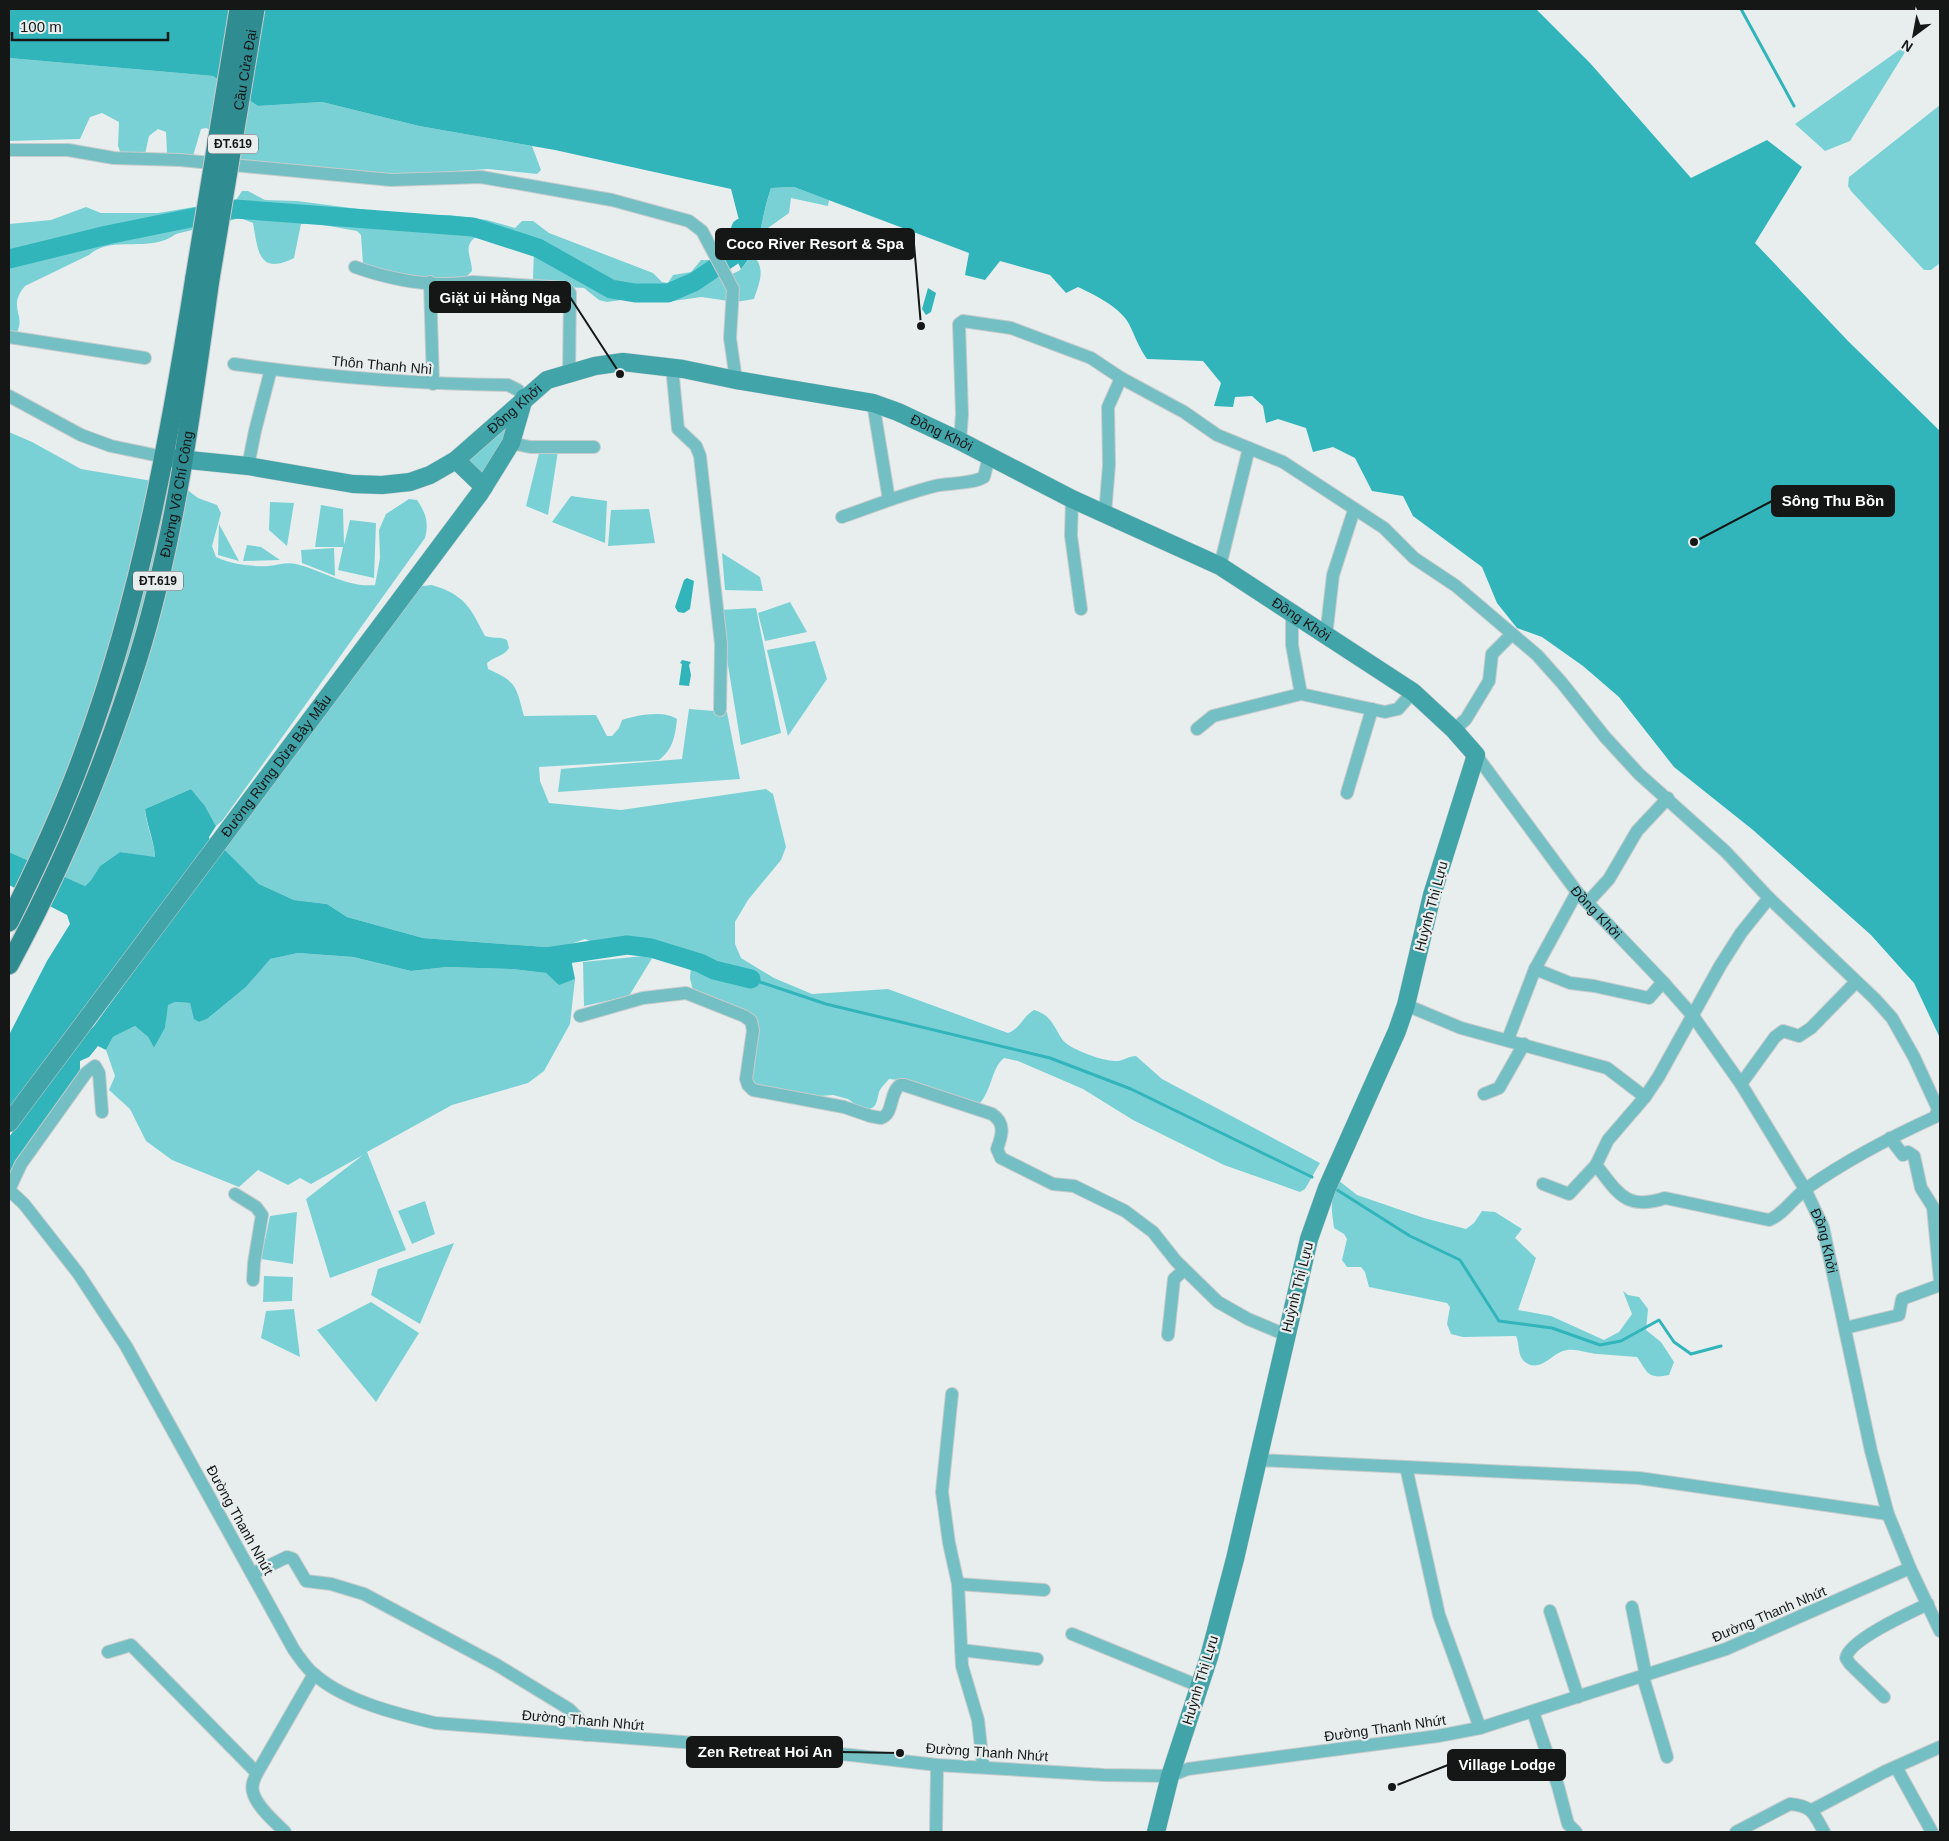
<svg xmlns="http://www.w3.org/2000/svg" width="1949" height="1841" font-family="Helvetica,sans-serif">
<style>
.green{fill:#7ad1d5}
.water{fill:#31b4ba}
.lines{fill:none;stroke-linecap:round;stroke-linejoin:round}
.stream{stroke:#31b4ba;stroke-width:3}
.river{stroke:#31b4ba;stroke-width:19}
.street-casing{stroke:#c6cccc;stroke-width:14}
.secondary-casing{stroke:#c6cccc;stroke-width:19}
.primary-casing{stroke:#c6cccc;stroke-width:21}
.street{stroke:#73bfc4;stroke-width:12}
.secondary{stroke:#40a4a9;stroke-width:18}
.primary{stroke:#2f8d92;stroke-width:19}
.primary-bridge-casing{stroke:#c6cccc;stroke-width:21;stroke-linecap:butt}
.primary-bridge{stroke:#2f8d92;stroke-width:19}
.labels{text-anchor:middle;stroke-width:4.5;stroke-linejoin:round;paint-order:stroke}
.shield{fill:#e8eeee;stroke:#545858;stroke-width:1}
.shield-label{font-size:12px;font-weight:bold;fill:#151717}
.street-label{font-size:14px;fill:#151717;stroke:#e8eeee}
.leader{fill:none;stroke:#151717;stroke-width:2}
.callout-dot{fill:#151717;stroke:#e8eeee;stroke-width:2}
.callout{fill:#151717;stroke:#151717;stroke-width:2}
.callout-label{font-size:15px;text-anchor:middle;font-weight:bold;fill:#fff}
</style>
<rect width="100%" height="100%" fill="#e8eeee"/>
<!-- green -->
<path class="green" d="M 1912,41 L 1850,141 L 1825,151 L 1795,124 Z
M 9,58 L 213,76 L 258,106 L 322,102 L 419,126 L 532,146 L 541,170 L 537,174 L 488,169 L 399,175 L 221,162 L 211,130 L 206,128 L 201,129 L 193,156 L 167,154 L 166,132 L 158,129 L 149,136 L 145,154 L 121,154 L 118,146 L 119,122 L 102,113 L 90,117 L 80,139 L 9,141 Z
M 1940,105 L 1940,263 L 1931,270 L 1924,270 L 1851,191 L 1848,186 L 1849,177 Z
M 794,187 L 829,200 L 828,206 L 791,198 L 789,213 L 768,228 L 766,253 L 757,260 C 765,273 758,286 754,299 L 736,302 L 701,297 L 673,301 L 643,297 L 607,302 L 599,300 L 584,288 L 547,286 L 533,280 L 534,247 L 512,240 L 476,237 C 462,246 472,258 472,271 L 464,279 L 403,276 L 363,264 L 361,235 L 357,231 L 312,223 L 301,224 L 294,258 C 258,276 258,250 253,223 L 240,218 L 176,234 C 150,254 112,234 89,255 L 25,286 C 7,307 26,315 17,332 L 9,333 L 9,224 L 51,220 L 86,207 L 101,213 L 158,213 L 236,200 L 242,191 L 248,191 L 265,200 L 297,201 L 405,215 L 450,215 L 487,220 L 515,228 L 522,221 L 533,221 L 549,233 L 653,273 L 662,282 L 668,283 L 673,275 L 691,272 L 701,260 L 711,260 L 723,278 C 728,275 737,273 741,269 C 761,250 762,213 771,188 Z
M 503,428 L 510,434 L 484,477 L 468,459 Z
M 9,432 L 32,442 L 81,469 L 182,486 L 198,498 L 217,505 L 221,513 L 212,546 L 216,557 C 230,564 253,567 269,566 C 279,565 286,562 296,564 C 322,570 347,588 375,585 L 380,558 L 379,530 L 386,514 L 409,499 L 417,500 C 426,513 429,523 425,538 L 222,821 L 216,826 L 205,806 L 191,789 L 145,809 C 146,826 154,840 155,858 L 120,852 L 100,866 L 91,880 L 85,886 L 9,852 Z
M 540,449 L 558,451 L 548,515 L 526,506 Z
M 571,496 L 607,501 L 605,543 L 552,522 Z
M 270,502 L 294,503 L 287,546 L 269,530 Z
M 321,505 L 343,509 L 344,545 L 350,520 L 376,523 L 374,578 L 338,570 L 343,547 L 315,547 Z
M 649,509 L 655,543 L 608,546 L 611,510 Z
M 219,524 L 239,561 L 218,555 Z
M 247,545 L 261,547 L 280,560 L 243,561 Z
M 334,548 L 335,576 L 302,563 L 301,550 Z
M 722,553 L 760,577 L 763,591 L 725,590 Z
M 432,585 C 465,595 470,607 485,636 C 493,639 499,636 507,640 L 509,648 C 503,657 495,656 487,663 L 488,669 C 517,682 516,686 524,716 L 596,715 L 607,736 L 612,736 L 619,728 L 622,720 C 638,715 663,710 677,719 C 675,737 673,749 659,760 L 539,767 L 540,781 L 549,803 L 621,810 L 766,789 L 773,794 L 786,847 L 781,860 L 748,900 L 735,922 L 735,944 L 741,958 L 774,978 L 812,994 L 888,989 L 1008,1033 C 1021,1028 1023,1016 1034,1010 C 1051,1015 1053,1025 1062,1039 C 1068,1049 1103,1061 1115,1061 C 1121,1062 1129,1056 1136,1056 L 1162,1079 L 1320,1163 L 1305,1189 L 1300,1192 L 1224,1165 L 1133,1120 L 1083,1089 L 1018,1061 L 1004,1058 C 990,1070 993,1090 978,1105 L 899,1080 L 889,1079 C 886,1083 881,1087 879,1092 C 876,1104 877,1109 863,1110 L 848,1099 L 833,1095 L 819,1096 L 751,1086 L 751,1022 L 694,995 L 690,978 L 692,955 C 662,945 625,930 594,943 L 585,939 L 559,948 L 423,938 L 347,917 L 327,904 L 294,900 L 259,884 L 223,848 L 409,601 L 422,586 Z
M 790,602 L 807,632 L 765,641 L 758,613 Z
M 756,608 L 781,733 L 741,745 L 719,610 Z
M 815,641 L 827,679 L 788,736 L 767,650 Z
M 689,709 L 727,712 L 740,779 L 558,792 L 561,769 L 682,759 Z
M 298,953 L 353,957 L 411,971 L 447,967 L 512,969 L 546,973 L 559,984 L 575,979 L 570,1024 L 544,1071 L 528,1083 L 452,1105 L 367,1152 L 406,1250 L 330,1278 L 306,1199 L 363,1155 L 311,1184 L 300,1178 L 288,1185 L 258,1170 L 239,1187 L 172,1160 L 146,1141 L 130,1109 L 109,1090 L 115,1076 L 106,1050 L 113,1037 L 135,1026 L 148,1037 L 154,1048 L 165,1028 L 167,1005 L 175,1002 L 190,1003 L 199,1022 L 207,1019 L 246,987 L 269,959 Z
M 654,955 L 629,996 L 584,1006 L 583,962 Z
M 1338,1180 L 1357,1195 L 1424,1218 L 1466,1229 L 1474,1223 L 1482,1211 L 1495,1212 L 1522,1229 L 1515,1238 L 1536,1258 L 1518,1310 L 1551,1316 L 1604,1340 L 1619,1332 L 1632,1314 L 1623,1291 L 1628,1295 L 1639,1297 L 1648,1309 L 1646,1330 L 1661,1342 L 1674,1362 L 1669,1375 C 1647,1380 1647,1371 1637,1357 C 1624,1356 1611,1355 1598,1354 C 1586,1353 1574,1347 1563,1351 C 1551,1355 1539,1373 1525,1362 C 1517,1356 1520,1344 1516,1336 L 1463,1337 L 1451,1334 L 1447,1324 L 1450,1307 L 1447,1303 L 1369,1287 L 1365,1272 L 1361,1267 L 1347,1267 L 1342,1260 L 1347,1239 L 1344,1234 L 1334,1228 C 1331,1207 1330,1200 1338,1180 Z
M 425,1201 L 435,1234 L 412,1244 L 398,1211 Z
M 297,1212 L 293,1264 L 261,1259 L 270,1216 Z
M 454,1243 L 420,1324 L 371,1295 L 378,1269 Z
M 264,1276 L 293,1277 L 292,1301 L 263,1302 Z
M 371,1302 L 419,1333 L 376,1402 L 317,1330 Z
M 294,1309 L 300,1357 L 261,1338 L 266,1311 Z"/>
<!-- water -->
<path class="water" d="M 9,9 L 1536,9 L 1590,63 L 1691,178 L 1767,140 L 1802,167 L 1755,243 L 1848,341 L 1940,431 L 1940,1038 L 1914,983 L 1871,935 L 1753,830 L 1674,767 L 1619,697 L 1583,666 L 1542,637 L 1517,628 L 1497,603 L 1482,567 L 1413,516 L 1403,496 L 1372,491 L 1355,458 L 1333,447 L 1313,452 L 1306,428 L 1278,419 L 1266,423 L 1263,406 L 1252,396 L 1235,397 L 1233,407 L 1214,406 L 1221,383 L 1203,361 L 1147,359 C 1139,348 1135,336 1129,324 C 1120,307 1095,295 1078,287 L 1066,293 L 1050,275 L 1000,261 L 985,280 L 965,275 L 969,253 L 794,187 L 771,188 C 760,219 763,244 741,269 L 728,242 L 740,224 L 731,189 L 555,150 L 419,126 L 322,102 L 258,106 L 213,76 L 9,58 Z
M 928,288 L 936,293 L 931,312 L 926,315 L 922,309 Z
M 687,578 L 694,581 L 690,609 L 684,613 L 678,612 L 675,607 L 684,580 Z
M 682,660 L 691,662 L 689,665 L 691,675 L 689,686 L 679,685 L 682,664 L 680,663 Z
M 191,789 L 205,806 L 216,826 L 209,837 L 211,843 L 142,930 L 9,1111 L 9,1035 L 47,961 L 70,924 L 67,915 L 9,885 L 9,852 L 85,886 L 91,880 L 100,866 L 120,852 L 155,857 C 154,840 147,826 145,809 Z
M 223,848 L 259,884 L 294,900 L 327,904 L 347,917 L 423,938 L 559,948 L 570,954 L 575,979 L 559,985 L 546,973 L 512,969 L 447,967 L 411,971 L 353,957 L 298,953 L 270,959 L 246,987 L 207,1019 L 199,1022 L 194,1019 L 190,1003 L 175,1002 L 168,1005 L 165,1028 L 154,1048 L 148,1037 L 135,1026 L 113,1037 L 106,1050 L 98,1046 L 89,1057 L 80,1061 L 80,1073 L 33,1138 L 9,1175 L 9,1137 L 82,1037 L 94,1026 Z"/>
<g class="lines">
<!-- stream -->
<path class="stream" d="M 1741,9 L 1794,106
M 751,979 L 826,1004 L 1050,1058 L 1131,1089 L 1312,1177
M 1334,1188 L 1410,1236 L 1460,1260 L 1499,1321 L 1552,1328 L 1600,1345 L 1621,1341 L 1659,1320 L 1674,1342 L 1691,1354 L 1721,1346"/>
<!-- river -->
<path class="river" d="M 9,259 L 107,235 L 235,209 L 473,227 L 538,248 L 611,289 L 635,293 L 668,293 L 694,282 L 734,255 L 732,255 L 741,228
M 546,957 L 627,945 L 651,948 L 700,963 L 714,970 L 751,979"/>
<!-- street casing -->
<g class="street-casing">
<g id="street">
<path d="M 9,150 L 68,150 L 114,158 L 180,160 L 391,180 L 481,177 L 612,200 L 689,221 L 702,231 L 733,289 L 730,338 L 736,380"/>
<path d="M 355,267 C 392,280 434,288 473,282 L 566,288 L 570,293 L 569,373"/>
<path d="M 430,282 L 433,384"/>
<path d="M 9,337 L 145,358"/>
<path d="M 234,364 C 325,377 416,384 508,385 L 518,390 L 524,398"/>
<path d="M 672,367 L 678,429 L 696,446 L 700,456 L 721,644 L 720,710"/>
<path d="M 9,396 L 81,435 L 111,446 L 164,457"/>
<path d="M 873,403 L 889,500"/>
<path d="M 960,441 L 962,414 L 959,324 L 963,321 L 1011,328 L 1091,358 L 1121,378 L 1184,412 L 1217,435 L 1283,462 L 1384,528 L 1414,558 L 1456,586 L 1537,655 L 1562,683 L 1605,737 L 1639,774 L 1726,852 L 1769,898 L 1875,999 L 1892,1018 L 1914,1057 L 1938,1109 L 1935,1117 C 1891,1137 1847,1160 1807,1188 C 1793,1198 1784,1214 1769,1220 L 1665,1198 C 1626,1211 1618,1193 1596,1165"/>
<path d="M 511,443 L 530,447 L 594,447"/>
<path d="M 248,466 L 255,431 L 271,369"/>
<path d="M 1072,499 L 1071,536 L 1081,609"/>
<path d="M 1105,514 L 1109,465 L 1108,407 L 1121,378"/>
<path d="M 842,517 C 873,506 903,494 935,486 C 949,483 972,484 984,477 L 989,456"/>
<path d="M 1220,566 L 1249,448"/>
<path d="M 1292,615 L 1292,645 L 1301,694"/>
<path d="M 1326,636 L 1333,575 L 1354,510"/>
<path d="M 1197,729 L 1213,716 L 1301,694 L 1385,712 L 1398,709 L 1413,692"/>
<path d="M 1454,730 L 1466,719 L 1489,681 L 1492,654 L 1512,634"/>
<path id="s1" d="M 1476,755 L 1577,892 L 1663,982 L 1693,1016 L 1741,1084 L 1805,1189 L 1823,1227 L 1871,1451 L 1888,1514 L 1910,1568 L 1940,1631"/>
<path d="M 1347,793 L 1372,709"/>
<path d="M 1588,902 L 1609,879 L 1637,831 L 1668,798"/>
<path d="M 1535,969 L 1570,983 L 1594,986 L 1649,998 L 1663,982"/>
<path d="M 1406,1005 L 1461,1028 L 1607,1068 L 1645,1097"/>
<path d="M 580,1016 L 643,998 L 686,993 L 744,1016 L 751,1021 L 753,1030 L 746,1079 L 748,1085 L 753,1090 L 844,1107 L 870,1116 L 881,1118 C 894,1114 889,1093 900,1085 L 904,1085 L 992,1114 C 1006,1123 1002,1136 997,1149 L 1001,1158 L 1053,1184 L 1074,1186 L 1125,1211 L 1153,1232 L 1176,1261 L 1218,1302 L 1248,1319 L 1286,1335"/>
<path d="M 1508,1039 L 1535,969 L 1577,892"/>
<path d="M 1741,1084 L 1775,1037 L 1783,1031 L 1799,1036 L 1811,1028 L 1856,982"/>
<path d="M 1484,1094 L 1499,1088 L 1524,1044"/>
<path d="M 102,1112 L 99,1073 L 95,1066 L 86,1073 L 21,1164 L 9,1190 L 24,1204 L 78,1273 L 126,1346 L 294,1650 C 300,1658 306,1668 314,1674 C 344,1701 397,1714 435,1723 L 851,1755 L 937,1765 L 1104,1775 L 1170,1776 L 1188,1769 L 1438,1736 L 1480,1728 L 1726,1649 L 1910,1568"/>
<path d="M 1890,1138 L 1903,1155 L 1908,1152 L 1914,1156 L 1921,1188 L 1933,1207 L 1940,1281"/>
<path d="M 1543,1184 L 1569,1194 L 1596,1165 L 1608,1140 L 1645,1097 L 1659,1076 L 1720,966 L 1741,933 L 1769,898"/>
<path d="M 235,1194 L 256,1207 L 262,1215 L 254,1263 L 253,1280"/>
<path d="M 1845,1328 L 1899,1315 L 1902,1299 L 1940,1285"/>
<path d="M 1168,1335 L 1174,1279 L 1184,1270"/>
<path d="M 952,1394 L 942,1492 L 949,1543 L 958,1584 L 962,1666 L 978,1720 L 983,1766"/>
<path d="M 1258,1460 L 1639,1478 L 1888,1514"/>
<path d="M 1406,1467 L 1439,1615 L 1480,1728"/>
<path d="M 252,1574 L 287,1557 L 293,1559 L 306,1581 L 331,1584 L 364,1594 L 497,1665 L 569,1709 L 579,1719 L 586,1735"/>
<path d="M 958,1584 L 1044,1590"/>
<path d="M 1632,1607 L 1646,1676"/>
<path d="M 1550,1611 L 1578,1697"/>
<path d="M 1072,1634 L 1199,1686"/>
<path d="M 961,1650 L 1037,1659"/>
<path d="M 108,1652 L 131,1645 L 257,1773"/>
<path d="M 1643,1677 L 1667,1757"/>
<path d="M 1884,1697 L 1850,1664 L 1846,1658 C 1849,1640 1911,1612 1928,1604"/>
<path d="M 1533,1712 L 1558,1786 L 1568,1824 L 1576,1832"/>
<path d="M 1896,1767 L 1932,1832"/>
<path d="M 1812,1810 L 1884,1772 L 1940,1747"/>
<path d="M 285,1832 C 275,1822 256,1806 253,1792 C 251,1785 254,1779 257,1773 L 314,1674"/>
<path d="M 936,1832 L 937,1765"/>
<path d="M 1736,1832 L 1790,1804 C 1813,1806 1814,1814 1824,1832"/>
</g>
</g>
<!-- secondary casing -->
<g class="secondary-casing">
<g id="secondary">
<path id="s2" d="M 169,458 L 248,466 L 353,484 L 382,485 L 410,482 L 430,475 L 456,460 L 547,380 L 595,366 L 623,362 L 683,369 L 736,380 L 873,403 L 898,412 L 960,441 L 1072,499 L 1220,566 L 1413,692 L 1454,730 L 1476,755 L 1432,895 L 1406,1005 L 1397,1031 L 1327,1188 L 1309,1239 L 1235,1559 L 1209,1657 L 1170,1776 L 1156,1832"/>
<path d="M 456,460 L 484,487"/>
<path id="s3" d="M 9,1123 L 480,493 L 511,443 L 524,398"/>
</g>
</g>
<!-- primary casing -->
<g class="primary-casing">
<g id="primary">
<path d="M 9,922 C 37,866 64,808 85,749 C 141,597 170,436 195,277"/>
<path id="s4" d="M 9,965 C 62,867 105,764 138,658 C 176,535 192,406 210,279"/>
</g>
</g>
<!-- street -->
<use href="#street" class="street"/>
<!-- secondary -->
<use href="#secondary" class="secondary"/>
<!-- primary -->
<use href="#primary" class="primary"/>
<!-- primary-bridge casing -->
<g class="primary-bridge-casing">
<g id="primary-bridge">
<path d="M 195,277 L 239,9"/>
<path id="s5" d="M 210,279 L 255,9"/>
</g>
</g>
<!-- primary-bridge -->
<use href="#primary-bridge" class="primary-bridge"/>
</g>
<g class="labels">
<!-- shield labels -->
<g class="shield">
<rect x="208" y="134.5" width="50" height="19" rx="4"/>
<rect x="133" y="571.5" width="50" height="19" rx="4"/>
</g>
<g class="shield-label">
<text x="233" y="148">ĐT.619</text>
<text x="158" y="585">ĐT.619</text>
</g>
<!-- street labels -->
<g class="street-label">
<text dy="5" stroke="none"><textPath href="#s5" startOffset="212">Cầu Cửa Đại</textPath></text>
<text transform="translate(382 365) rotate(5)" y="5">Thôn Thanh Nhì</text>
<text dy="5" stroke="none"><textPath href="#s2" startOffset="372">Đồng Khởi</textPath></text>
<text dy="5" stroke="none"><textPath href="#s2" startOffset="822">Đồng Khởi</textPath></text>
<text dy="5" stroke="none"><textPath href="#s4" startOffset="502">Đường Võ Chí Công</textPath></text>
<text dy="5" stroke="none"><textPath href="#s2" startOffset="1228">Đồng Khởi</textPath></text>
<text dy="5" stroke="none"><textPath href="#s3" startOffset="446">Đường Rừng Dừa Bảy Mẫu</textPath></text>
<text transform="translate(1431 906) rotate(-75)" y="5">Huỳnh Thị Lựu</text>
<text dy="5" stroke="none"><textPath href="#s1" startOffset="198">Đồng Khởi</textPath></text>
<text dy="5" stroke="none"><textPath href="#s1" startOffset="602">Đồng Khởi</textPath></text>
<text transform="translate(1297 1287) rotate(-76)" y="5">Huỳnh Thị Lựu</text>
<text transform="translate(240 1520) rotate(61)" y="5">Đường Thanh Nhứt</text>
<text transform="translate(1769 1614) rotate(-23)" y="5">Đường Thanh Nhứt</text>
<text transform="translate(1200 1680) rotate(-73)" y="5">Huỳnh Thị Lựu</text>
<text transform="translate(583 1720) rotate(5)" y="5">Đường Thanh Nhứt</text>
<text transform="translate(1385 1728) rotate(-8)" y="5">Đường Thanh Nhứt</text>
<text transform="translate(987 1752) rotate(4)" y="5">Đường Thanh Nhứt</text>
</g>
</g>
<!-- callouts -->
<path class="leader" d="M921 326L914 244M620 374L570 297M1694 542L1772 501M900 1753L842 1752M1392 1787L1448 1765"/>
<g class="callout-dot">
<circle cx="921" cy="326" r="5"/>
<circle cx="620" cy="374" r="5"/>
<circle cx="1694" cy="542" r="5"/>
<circle cx="900" cy="1753" r="5"/>
<circle cx="1392" cy="1787" r="5"/>
</g>
<g class="callout">
<rect x="716" y="229" width="198" height="30" rx="5"/>
<rect x="430" y="282" width="140" height="30" rx="5"/>
<rect x="1772" y="486" width="122" height="30" rx="5"/>
<rect x="687" y="1737" width="155" height="30" rx="5"/>
<rect x="1448" y="1750" width="117" height="30" rx="5"/>
</g>
<g class="callout-label">
<text x="815" y="249">Coco River Resort &amp; Spa</text>
<text x="500" y="303">Giặt ủi Hằng Nga</text>
<text x="1833" y="506">Sông Thu Bồn</text>
<text x="765" y="1757">Zen Retreat Hoi An</text>
<text x="1507" y="1770">Village Lodge</text>
</g>
<!-- border -->
<rect width="1949" height="1841" fill="none" stroke="#151717" stroke-width="20"/>
<!-- north arrow -->
<g transform="translate(1914 35) rotate(212)" stroke="#e8eeee" stroke-width="4" paint-order="stroke">
<path d="M0-4L9 19L0 12L-9 19Z" fill="#151717"/>
<text y="-8" font-size="14" font-weight="bold" text-anchor="middle" fill="#151717">N</text>
</g>
<!-- scale -->
<path d="M12 32v8h156v-8" fill="none" stroke="#151717" stroke-width="2.5"/>
<text x="20" y="32" font-size="15" fill="#151717" stroke="#e8eeee" stroke-width="4" paint-order="stroke">100 m</text>
</svg>
